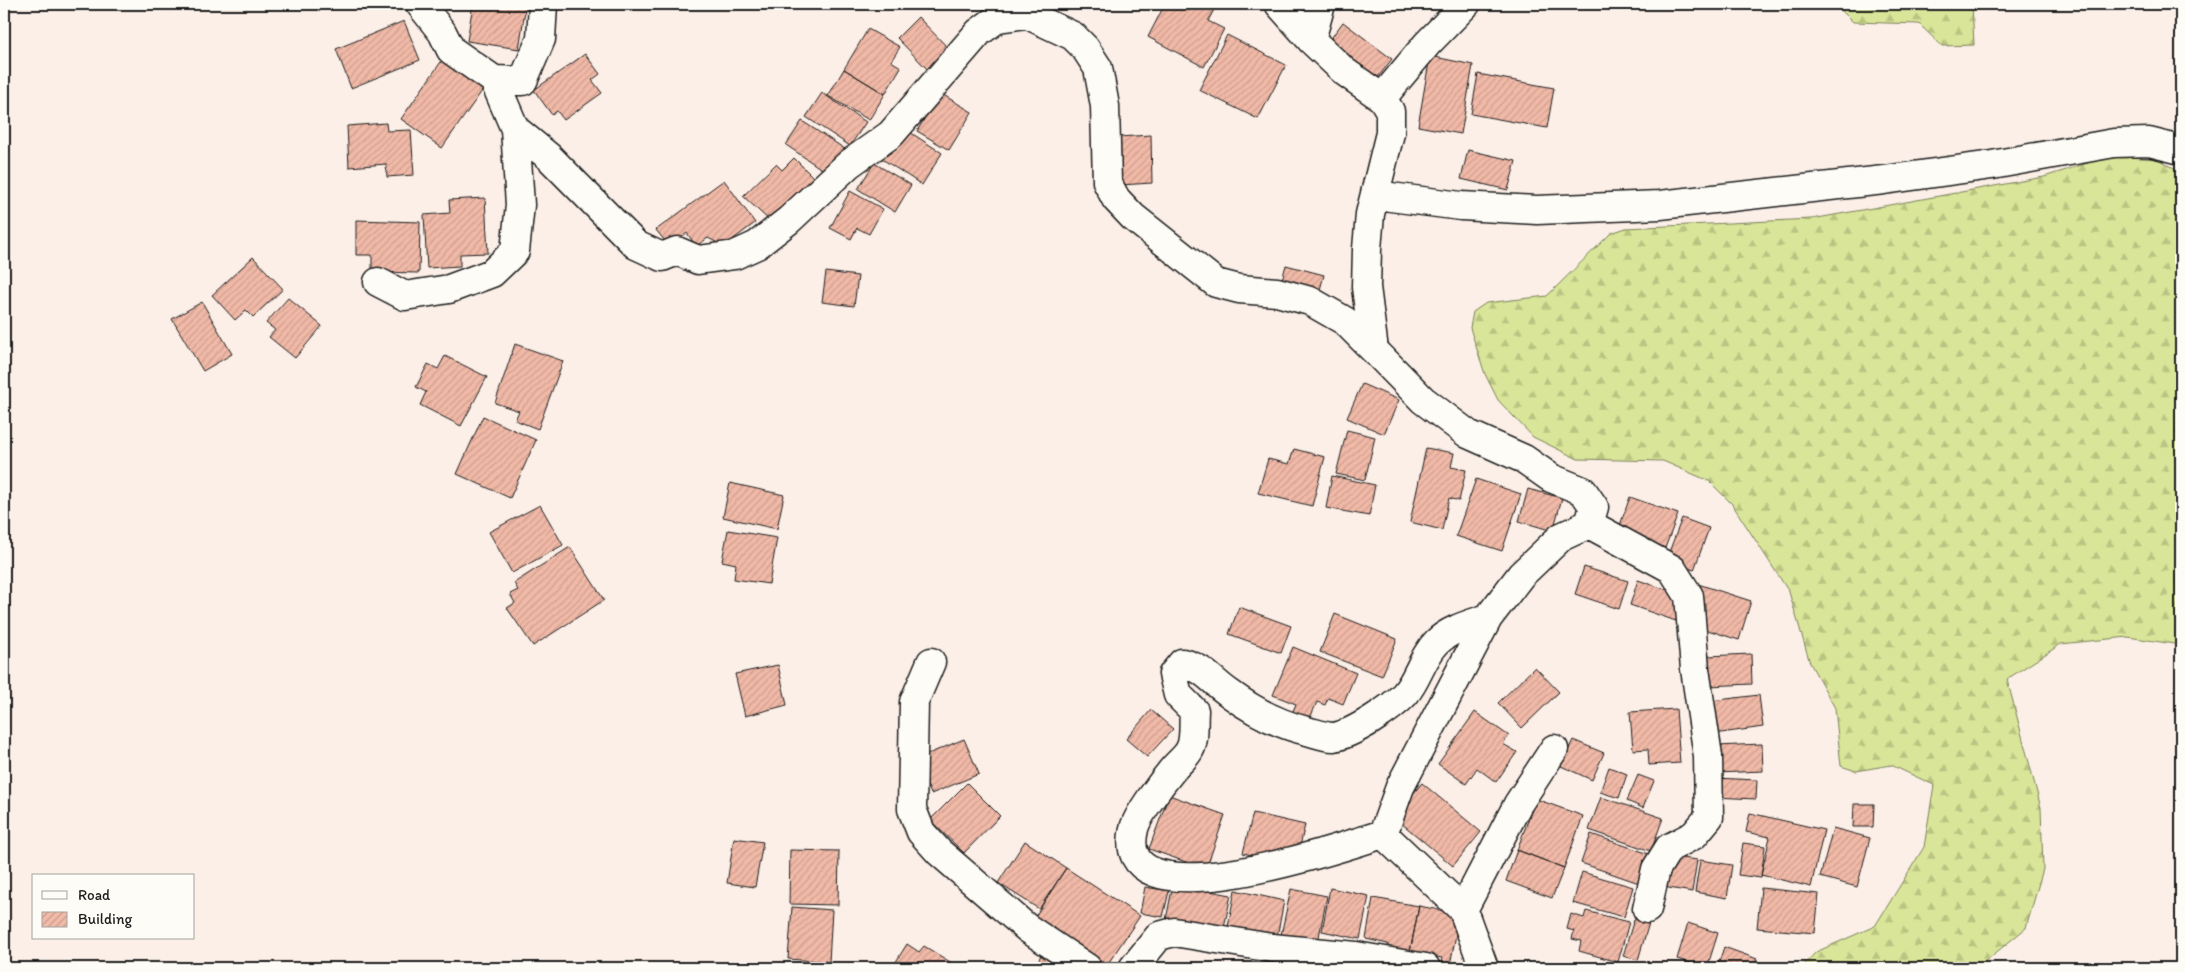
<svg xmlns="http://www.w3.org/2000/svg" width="2185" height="972" font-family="Itim,sans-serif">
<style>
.forest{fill:url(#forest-firs);stroke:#7a805a}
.building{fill:url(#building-hatch);stroke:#1c1c1c}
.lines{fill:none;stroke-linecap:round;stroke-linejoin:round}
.street-casing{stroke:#1c1c1c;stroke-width:31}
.street{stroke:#fdfcf7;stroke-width:28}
</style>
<defs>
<pattern id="forest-firs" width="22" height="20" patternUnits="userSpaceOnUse" patternTransform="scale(1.25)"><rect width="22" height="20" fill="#d9e598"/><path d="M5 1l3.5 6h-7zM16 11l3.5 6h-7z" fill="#bac482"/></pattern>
<pattern id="building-hatch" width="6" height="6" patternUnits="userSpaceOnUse" patternTransform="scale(1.25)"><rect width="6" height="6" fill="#f1b9a7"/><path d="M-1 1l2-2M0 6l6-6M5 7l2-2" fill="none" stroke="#ce9e8f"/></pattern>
</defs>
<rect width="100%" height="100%" fill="#fbefe7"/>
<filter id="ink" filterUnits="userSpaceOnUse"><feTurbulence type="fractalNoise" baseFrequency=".02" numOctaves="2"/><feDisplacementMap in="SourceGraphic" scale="10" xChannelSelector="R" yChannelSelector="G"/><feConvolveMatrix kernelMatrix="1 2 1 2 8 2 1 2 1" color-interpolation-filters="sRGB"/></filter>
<g filter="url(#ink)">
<!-- forest -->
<path class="forest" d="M 1842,4 L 1972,4 L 1974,45 L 1942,46 L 1919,24 L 1853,22 L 1842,11 Z
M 2110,156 L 2158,159 L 2181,172 L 2181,645 L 2128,637 L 2061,644 L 2007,679 L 2041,808 L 2043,869 L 2026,928 L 1977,968 L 1801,968 L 1816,952 L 1875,926 L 1924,847 L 1934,785 L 1891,765 L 1856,771 L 1841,766 L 1835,708 L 1810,663 L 1789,592 L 1732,504 L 1709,481 L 1663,461 L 1578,459 L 1533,437 L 1498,400 L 1485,374 L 1470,328 L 1473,312 L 1486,303 L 1547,296 L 1611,233 L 1626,228 L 1812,219 L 2044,177 Z"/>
<!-- building -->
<path class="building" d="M 473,4 L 526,4 L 519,49 L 467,41 Z
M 1165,4 L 1217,4 L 1208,21 L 1224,29 L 1204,67 L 1148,37 Z
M 918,17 L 952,52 L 931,73 L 897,38 Z
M 404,21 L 420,60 L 351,88 L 336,49 Z
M 1343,22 L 1392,59 L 1375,81 L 1326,45 Z
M 868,29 L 900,47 L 891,61 L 901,67 L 885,94 L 844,69 Z
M 1227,35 L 1286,65 L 1258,119 L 1199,90 Z
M 585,54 L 600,74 L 592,80 L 602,93 L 564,120 L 557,111 L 552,115 L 534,90 Z
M 1430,56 L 1473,65 L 1461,134 L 1418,126 Z
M 443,59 L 484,88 L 442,148 L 401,119 Z
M 844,69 L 885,94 L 869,120 L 828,96 Z
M 1478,74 L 1554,88 L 1547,128 L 1471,114 Z
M 822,93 L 866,122 L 850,146 L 806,117 Z
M 940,93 L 972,112 L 949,150 L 917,131 Z
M 802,121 L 845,149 L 829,174 L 786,145 Z
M 386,123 L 387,131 L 411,130 L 414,175 L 387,177 L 386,164 L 349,167 L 347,126 Z
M 902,127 L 942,153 L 922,185 L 882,159 Z
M 1151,135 L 1152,183 L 1120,185 L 1118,137 Z
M 1468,150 L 1516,161 L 1508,190 L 1461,179 Z
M 794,158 L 816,180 L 773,224 L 743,196 L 776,164 L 782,170 Z
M 874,163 L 911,185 L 895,212 L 858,189 Z
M 724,180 L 755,223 L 724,246 L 708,238 L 696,246 L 687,233 L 669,246 L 656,230 Z
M 850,191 L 883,209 L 869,234 L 857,228 L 851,239 L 830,228 Z
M 485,198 L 488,253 L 460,254 L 460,266 L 427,268 L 424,215 L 450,213 L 449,200 Z
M 356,220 L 420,222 L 419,273 L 372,272 L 372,255 L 356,255 Z
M 253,257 L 283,289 L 253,317 L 246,310 L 235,320 L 212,295 Z
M 1286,265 L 1324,275 L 1318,297 L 1280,287 Z
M 826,272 L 858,276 L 854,306 L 822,302 Z
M 288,298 L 322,326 L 295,358 L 269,337 L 275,330 L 266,323 Z
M 202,302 L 232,354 L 203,371 L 172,319 Z
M 515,344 L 563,361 L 538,429 L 515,420 L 519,411 L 495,403 Z
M 445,356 L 487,377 L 461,426 L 420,405 L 426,392 L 416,387 L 428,364 L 438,369 Z
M 1362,384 L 1399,400 L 1384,434 L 1347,418 Z
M 483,416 L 536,440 L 510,498 L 457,474 Z
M 1347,430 L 1375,437 L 1365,480 L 1336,474 Z
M 1426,448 L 1454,453 L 1451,467 L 1466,470 L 1459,501 L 1449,498 L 1442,530 L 1410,522 Z
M 1294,449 L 1325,457 L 1312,506 L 1258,493 L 1268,459 L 1289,464 Z
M 1332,476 L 1375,485 L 1369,516 L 1326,508 Z
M 1476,479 L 1521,494 L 1502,551 L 1456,536 Z
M 730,483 L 784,495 L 777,529 L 723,517 Z
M 1528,489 L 1562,498 L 1553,531 L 1519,521 Z
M 1630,497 L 1678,514 L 1665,548 L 1618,531 Z
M 540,505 L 563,545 L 512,573 L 489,532 Z
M 1682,518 L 1709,528 L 1694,570 L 1666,560 Z
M 728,530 L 777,538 L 769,584 L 734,579 L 736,564 L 722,561 Z
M 570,547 L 604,600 L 533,646 L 507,608 L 515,603 L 510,594 L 518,590 L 514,583 Z
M 1584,567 L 1628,581 L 1619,609 L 1575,594 Z
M 1638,580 L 1685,596 L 1676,621 L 1630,605 Z
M 1698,584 L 1751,601 L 1739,640 L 1695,626 Z
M 1239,607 L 1291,626 L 1281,653 L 1229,634 Z
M 1335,614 L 1397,639 L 1382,676 L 1320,652 Z
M 1293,647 L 1356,673 L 1343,704 L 1328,698 L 1325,705 L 1317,702 L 1307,725 L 1290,718 L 1296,704 L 1273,695 Z
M 1751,654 L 1752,684 L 1708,686 L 1707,656 Z
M 778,665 L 787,705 L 745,716 L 735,674 Z
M 1535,667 L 1559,692 L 1522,728 L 1498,703 Z
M 1759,695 L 1763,727 L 1714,734 L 1710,701 Z
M 1676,709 L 1680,763 L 1649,765 L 1648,749 L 1633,750 L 1630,712 Z
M 1151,710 L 1173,729 L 1147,757 L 1126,739 Z
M 1475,712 L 1509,736 L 1503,744 L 1517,752 L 1496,782 L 1477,768 L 1466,784 L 1438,764 Z
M 964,739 L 979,774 L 931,794 L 916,759 Z
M 1573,740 L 1604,753 L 1592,780 L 1561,766 Z
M 1762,744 L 1763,771 L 1717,773 L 1716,746 Z
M 1609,767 L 1627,774 L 1619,798 L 1600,792 Z
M 1638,775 L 1654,781 L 1643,808 L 1627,801 Z
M 1715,778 L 1757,780 L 1756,799 L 1714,797 Z
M 967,783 L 1000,816 L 964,853 L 930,820 Z
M 1422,783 L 1481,832 L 1453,866 L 1394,817 Z
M 1169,795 L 1225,815 L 1206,869 L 1149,849 Z
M 1601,797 L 1663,818 L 1651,851 L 1589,830 Z
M 1536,799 L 1583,816 L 1564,868 L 1517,850 Z
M 1854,804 L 1874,804 L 1873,827 L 1853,827 Z
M 1253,813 L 1305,825 L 1298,854 L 1279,861 L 1243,853 Z
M 1750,813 L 1824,830 L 1811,887 L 1761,875 L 1770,837 L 1746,832 Z
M 1833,828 L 1870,838 L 1857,887 L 1820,877 Z
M 1591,834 L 1649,854 L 1639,883 L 1581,863 Z
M 734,838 L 763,842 L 755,887 L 727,883 Z
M 1025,841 L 1066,868 L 1039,909 L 998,883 Z
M 1743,843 L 1765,846 L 1761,878 L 1738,875 Z
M 790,850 L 839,851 L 838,905 L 789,904 Z
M 1517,850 L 1564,868 L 1552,898 L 1506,881 Z
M 1667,856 L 1697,860 L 1692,892 L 1663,887 Z
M 1700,860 L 1732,865 L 1727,898 L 1695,892 Z
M 1066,868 L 1140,916 L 1105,968 L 1100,968 L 1031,923 Z
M 1582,872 L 1633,887 L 1624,917 L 1573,903 Z
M 1173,884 L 1231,895 L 1223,932 L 1166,920 Z
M 1145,887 L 1169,891 L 1163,917 L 1140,913 Z
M 1330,888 L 1369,896 L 1360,939 L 1322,931 Z
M 1761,888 L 1819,894 L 1815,933 L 1757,928 Z
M 1291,889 L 1327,896 L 1318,942 L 1281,935 Z
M 1235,890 L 1284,901 L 1276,942 L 1227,932 Z
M 1373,898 L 1419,906 L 1410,952 L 1388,948 L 1388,944 L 1366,939 Z
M 1419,906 L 1460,914 L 1450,965 L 1441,963 L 1442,958 L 1410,952 Z
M 792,907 L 832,910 L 829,962 L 788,959 Z
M 1586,911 L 1629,922 L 1618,962 L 1579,951 L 1581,941 L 1572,939 L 1574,931 L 1567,929 L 1571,914 L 1584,918 Z
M 1634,919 L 1649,923 L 1638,960 L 1623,956 Z
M 1688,923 L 1718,933 L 1707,968 L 1677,959 Z
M 907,944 L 919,952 L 924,946 L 960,968 L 892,968 Z
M 1724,947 L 1757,959 L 1754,968 L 1717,968 Z
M 1041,954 L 1080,968 L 1036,968 Z"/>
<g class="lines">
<!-- street casing -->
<g class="street-casing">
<path id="street" d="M 420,4 L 442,32 L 451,50 L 494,80
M 543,4 L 541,39 L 523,81 L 494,80 L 515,129 L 549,157 L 636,245 L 662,257 L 677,251 L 698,260 L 735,255 L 757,245 L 789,220 L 849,164 L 891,134 L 979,32 L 998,18 L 1026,14 L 1073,36 L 1085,48 L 1098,68 L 1105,106 L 1107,182 L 1116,199 L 1133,217 L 1216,283 L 1239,289 L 1277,292 L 1310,301 L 1345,321 L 1374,350
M 1279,4 L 1311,40 L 1345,72 L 1382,98 L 1390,111 L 1390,133 L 1370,214 L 1367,249 L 1366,287 L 1374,350 L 1423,400 L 1468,434 L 1524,459 L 1551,478 L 1583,491 L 1594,507 L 1589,524 L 1561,537 L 1521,575 L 1488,618 L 1400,787 L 1383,834 L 1463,910 L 1484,968
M 1311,40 L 1321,4
M 1382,98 L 1427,44 L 1466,4
M 1375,195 L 1461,206 L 1537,210 L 1660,205 L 1884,180 L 1992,165 L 2114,143 L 2149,142 L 2181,150
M 378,282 L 405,296 L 449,289 L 492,273 L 515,251 L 520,205 L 515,129
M 1589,524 L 1672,569 L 1689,596 L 1695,669 L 1708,756 L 1709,817 L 1694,835 L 1669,848 L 1656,869 L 1647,909
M 931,662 L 914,702 L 912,809 L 921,832 L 939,852 L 1027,928 L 1087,968
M 1383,834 C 1345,846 1110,928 1134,829 C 1137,815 1163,781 1173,769 C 1178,763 1187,756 1190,749 C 1195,740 1193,722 1194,711 L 1178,695 L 1173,674 L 1182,663 C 1205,668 1210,680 1229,693 C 1253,711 1278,724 1307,731 C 1315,733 1326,737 1333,737 C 1352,735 1392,708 1405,694 C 1418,679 1422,657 1437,642 C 1450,629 1471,624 1488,618
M 1463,910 L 1518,804 L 1554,749
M 1133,968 L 1159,936 L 1174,932 L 1272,948 L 1356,956 L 1426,968"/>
</g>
<!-- street -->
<use href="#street" class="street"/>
</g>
</g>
<!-- margin -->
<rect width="2185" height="972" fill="none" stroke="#fdfcf7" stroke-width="20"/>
<rect x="10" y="10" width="2165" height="952" fill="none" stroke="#1c1c1c" stroke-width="2" filter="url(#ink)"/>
<!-- legend -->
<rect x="32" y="874" width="162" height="65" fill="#fdfcf7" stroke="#a3a29f"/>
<rect x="42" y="891" width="25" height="8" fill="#fdfcf7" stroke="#a3a29f"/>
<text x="78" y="900" font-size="15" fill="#1c1c1c">Road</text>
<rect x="42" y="912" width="25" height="15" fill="url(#building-hatch)" stroke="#a3a29f"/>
<text x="78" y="924" font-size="15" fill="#1c1c1c">Building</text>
</svg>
